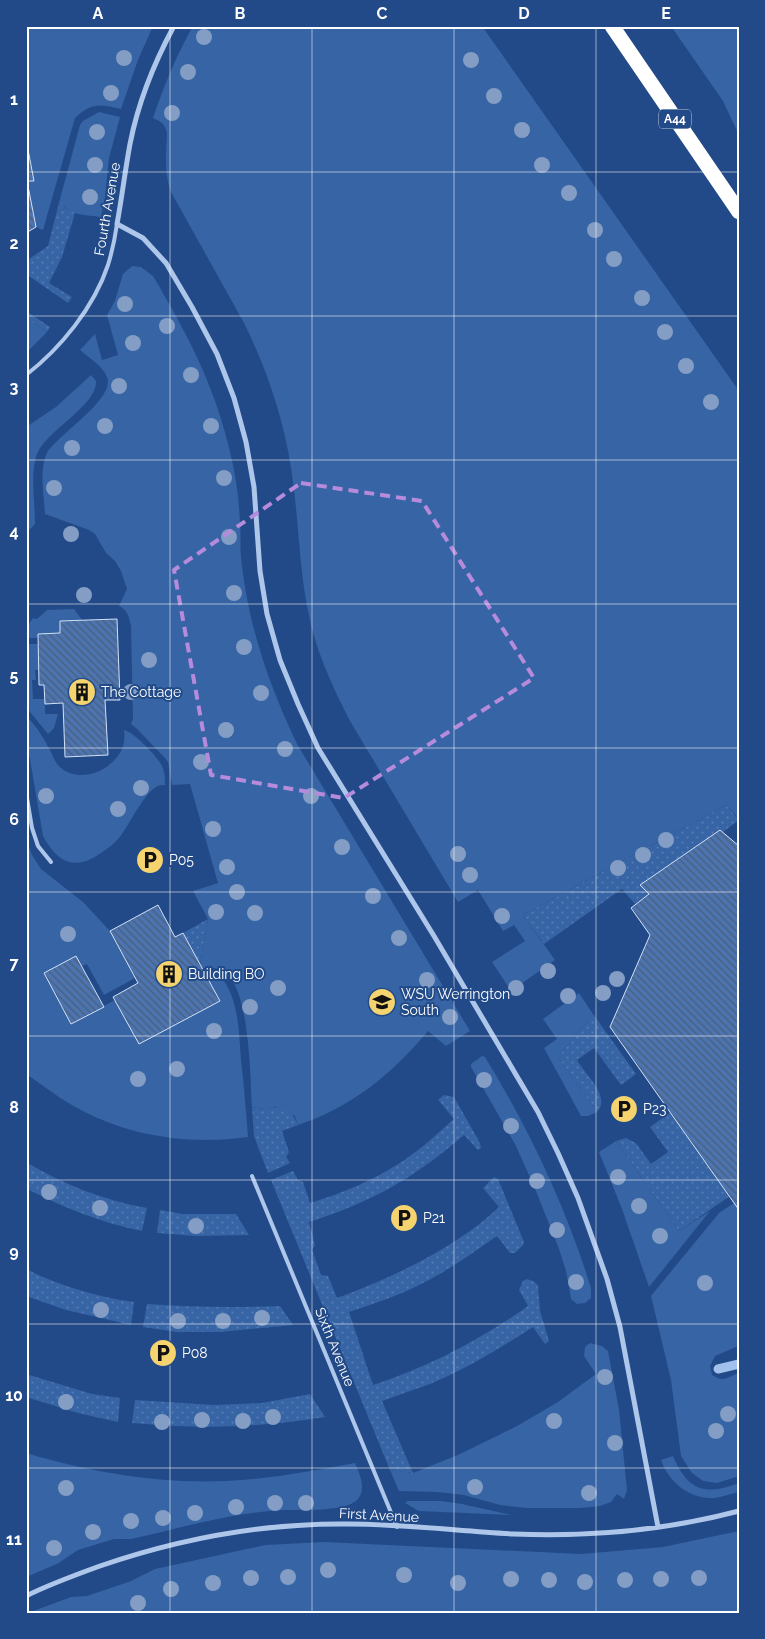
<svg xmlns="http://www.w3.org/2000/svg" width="765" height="1639" font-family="Raleway,sans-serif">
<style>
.grass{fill:#3664a5}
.park{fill:url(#park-dots)}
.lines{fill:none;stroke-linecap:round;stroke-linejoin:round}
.stream{stroke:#a1c0eb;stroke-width:9}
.building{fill:url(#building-back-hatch);stroke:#d2e1f7}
.lane{stroke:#adc6ea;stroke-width:4}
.street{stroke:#adc6ea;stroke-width:5}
.highway{stroke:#fff;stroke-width:15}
.tree{fill:#839dc5}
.marked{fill:none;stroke:#b68bdc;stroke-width:4;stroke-dasharray:10 6;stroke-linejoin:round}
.grid{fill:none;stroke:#fff;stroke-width:1;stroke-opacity:0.55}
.labels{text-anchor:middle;stroke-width:4;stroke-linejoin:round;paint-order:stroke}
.shield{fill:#224a88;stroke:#bdc9db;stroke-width:1}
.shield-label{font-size:12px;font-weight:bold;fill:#fff}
.street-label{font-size:14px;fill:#fff;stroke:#224a88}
.poi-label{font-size:14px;fill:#fff;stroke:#224a88;text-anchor:start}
.neatline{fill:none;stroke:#fff;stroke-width:2}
.grid-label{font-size:16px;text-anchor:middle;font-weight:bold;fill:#fff}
</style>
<defs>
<pattern id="park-dots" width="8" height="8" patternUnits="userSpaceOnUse" patternTransform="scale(1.25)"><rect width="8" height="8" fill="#3664a5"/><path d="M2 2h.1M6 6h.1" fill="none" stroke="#547bb2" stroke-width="1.8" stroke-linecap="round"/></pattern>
<pattern id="building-back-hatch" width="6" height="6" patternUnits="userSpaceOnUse" patternTransform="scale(1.25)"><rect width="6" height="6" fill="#4b74b0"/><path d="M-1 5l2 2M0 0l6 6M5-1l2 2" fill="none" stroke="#4c5e79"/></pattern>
</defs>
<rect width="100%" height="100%" fill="#224a88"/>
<!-- grass -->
<path class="grass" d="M 26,26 L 153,26 L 138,60 L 121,109 C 101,104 91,102 75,118 L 43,230 L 36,227 L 27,181 L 34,180 L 26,139 Z
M 193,26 L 482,26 L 739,391 L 739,819 L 726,805 L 523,915 L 555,960 L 511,991 L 492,962 L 525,941 L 514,925 L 503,931 L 478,890 L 458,902 L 350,721 C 332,686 315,649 308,611 C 300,571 299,531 294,490 C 288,432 270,375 244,323 L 171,192 C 164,173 166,154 167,133 C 165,124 162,122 153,118 C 164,86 176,56 193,26 Z
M 671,26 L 739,26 L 739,135 L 723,101 Z
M 99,112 L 120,117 L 109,158 L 105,197 L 101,217 C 87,215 65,216 60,199 L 80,125 L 83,121 Z
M 132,266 L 141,267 L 153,276 C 185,330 213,382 228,444 C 235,469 239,497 240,523 C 241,534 240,545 241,557 C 248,625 268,682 297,744 L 470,1031 L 446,1046 L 428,1031 C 393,1073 351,1108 298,1125 L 295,1116 L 277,1107 L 266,1109 L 252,1107 C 250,1076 250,991 225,972 C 219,967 209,968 202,968 L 200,964 L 208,919 L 193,891 L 218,883 L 190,784 L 172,785 L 168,762 L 165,758 L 137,729 L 131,724 L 133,719 L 131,626 C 129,617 128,610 119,606 L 127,589 L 121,571 L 115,561 L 106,553 L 95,534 L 89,530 L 45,514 C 44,496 39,470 47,453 C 56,436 116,399 107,377 C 103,366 88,357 80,350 L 95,334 L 102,360 L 118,355 L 107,315 L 115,301 L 123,274 Z
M 26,318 L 47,332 L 26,353 Z
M 91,375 L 96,381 C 98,405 46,431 37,454 C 30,472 35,504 35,524 L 26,533 L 26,427 L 56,407 Z
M 74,609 L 82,620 L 60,621 L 60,633 L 38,634 L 38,638 L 26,638 L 26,628 L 33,618 L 37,619 L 47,610 Z
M 26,644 L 38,644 L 39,670 L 35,670 L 36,680 L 32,680 L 33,699 L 45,699 L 45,714 L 58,714 L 54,728 L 48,734 L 26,707 Z
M 28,718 C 38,728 44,739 50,750 C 53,756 55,763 60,767 C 74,780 97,776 110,764 C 121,755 126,745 124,730 C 134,732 157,756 162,766 C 165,772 165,779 165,785 C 164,785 159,785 158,786 C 144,792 129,826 119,838 C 114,844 107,849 101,853 C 74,872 57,862 43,836 L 30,759 L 26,745 L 26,720 Z
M 26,839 L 32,855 L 41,869 L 83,902 L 110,931 L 135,978 L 104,995 L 87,964 L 82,966 L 76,956 L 44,973 L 71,1024 L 115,1000 L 139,1044 L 219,1001 L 207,977 C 214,974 222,977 226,984 C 239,1006 239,1035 241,1060 C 244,1086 246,1111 248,1137 C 191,1145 132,1137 81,1110 C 61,1100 44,1086 26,1074 Z
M 579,993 L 593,1014 L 558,1057 L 597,1112 L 588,1116 L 581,1116 L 544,1048 L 557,1039 L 543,1019 Z
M 482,1056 L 485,1057 C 529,1129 566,1207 591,1288 L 591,1298 L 585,1303 L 577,1304 L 571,1299 L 566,1271 L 559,1249 L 534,1186 L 515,1144 L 471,1067 L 471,1064 Z
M 616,1141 L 679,1231 L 710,1211 L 649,1287 L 622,1209 L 599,1152 Z
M 734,1203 L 739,1210 L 739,1348 L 736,1347 L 715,1356 L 710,1366 L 712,1375 C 724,1383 727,1377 739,1373 L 739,1476 L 717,1483 L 703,1481 L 692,1473 L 681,1456 L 671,1380 L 651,1296 L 719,1213 Z
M 590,1343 L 602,1346 L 608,1351 L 619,1410 L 627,1490 L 624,1499 L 617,1494 L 611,1502 L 600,1506 L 580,1508 L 527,1508 L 500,1505 L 464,1495 L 438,1492 L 399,1491 L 390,1470 L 413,1473 L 460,1454 L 517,1426 L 558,1402 L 596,1374 L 584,1356 L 585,1347 Z
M 26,1453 C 90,1472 159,1484 226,1481 C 269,1479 312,1471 355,1463 C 359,1473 367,1488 358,1499 C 347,1512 301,1510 284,1510 C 233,1512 181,1528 131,1539 L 114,1539 L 78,1550 L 57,1564 L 26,1577 Z
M 673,1456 C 688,1491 705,1496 739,1483 L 739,1492 C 729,1494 718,1499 708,1498 C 685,1496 668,1480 661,1460 Z
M 408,1501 L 441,1501 L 462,1504 L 511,1515 L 419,1511 L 405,1503 Z
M 739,1531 L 739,1613 L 28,1613 L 71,1597 L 87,1596 L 131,1581 L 155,1569 L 265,1545 L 324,1542 L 581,1554 L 663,1547 Z"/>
<!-- park -->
<path class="park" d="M 60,199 L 65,208 L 75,213 L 62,257 L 49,283 L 72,297 L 68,303 L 26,274 L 26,261 L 48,246 Z
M 26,311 L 50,327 L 47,332 L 26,318 Z
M 726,805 L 739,820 L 723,832 L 720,830 L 641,885 L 649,894 L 635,904 L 622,889 L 544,944 L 523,915 Z
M 208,919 L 200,964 L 183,933 Z
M 593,1014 L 636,1074 L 621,1085 L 594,1048 L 577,1060 C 584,1073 612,1097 597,1112 L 558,1057 Z
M 444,1095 L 454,1097 L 480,1143 L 481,1148 L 478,1150 L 464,1135 C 414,1178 372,1202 309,1222 L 315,1245 L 312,1250 L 321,1275 L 328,1276 L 337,1298 C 383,1281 429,1260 470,1231 C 480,1224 490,1215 499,1207 L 483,1188 L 494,1177 L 498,1179 L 524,1242 L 523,1245 L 515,1253 L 510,1253 L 497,1236 C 472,1253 448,1271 421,1284 C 398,1296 373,1304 349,1312 L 373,1385 C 429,1367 480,1340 528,1306 L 519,1290 L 523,1281 L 527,1279 L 533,1281 L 538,1285 L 540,1311 L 549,1341 L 545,1344 L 533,1327 C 500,1348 466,1369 430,1384 C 414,1390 398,1395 382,1401 L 413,1473 L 390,1470 L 271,1180 L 293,1171 L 298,1180 L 303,1182 L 310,1203 C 343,1193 374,1180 403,1161 C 421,1149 437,1134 454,1119 L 438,1100 Z
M 252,1107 C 274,1113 286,1097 298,1125 L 282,1131 L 289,1152 L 286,1157 L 290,1163 L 268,1173 L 254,1136 Z
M 671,1112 L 730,1196 L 679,1231 L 616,1141 L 626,1138 L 636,1143 L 651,1164 L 668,1152 L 650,1127 Z
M 26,1162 C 64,1185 104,1200 147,1208 L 142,1231 C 103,1223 67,1209 31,1191 L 26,1188 Z
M 160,1210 L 182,1214 L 236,1214 L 249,1235 L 196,1236 L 157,1233 Z
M 26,1269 C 60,1286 97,1297 134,1302 L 131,1325 L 66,1310 L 26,1296 Z
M 147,1304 C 191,1307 235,1308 280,1306 L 293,1325 L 220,1332 L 177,1332 L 143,1327 Z
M 26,1374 L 92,1394 L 120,1398 L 118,1422 L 78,1413 L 26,1397 Z
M 310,1394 L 325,1417 C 258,1428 200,1429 132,1423 L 135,1400 L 214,1405 L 262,1403 Z"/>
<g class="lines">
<!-- stream -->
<path class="stream" d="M 718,1369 L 739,1364"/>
</g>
<!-- building -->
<path class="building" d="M 26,139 L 34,181 L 27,181 L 36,227 L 26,233 Z
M 117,619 L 120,700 L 105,700 L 108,755 L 65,757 L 63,703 L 45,704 L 44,685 L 39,685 L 38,634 L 60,633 L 60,621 Z
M 720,830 L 739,846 L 739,1210 L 610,1027 L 650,935 L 631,908 L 649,894 L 640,885 Z
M 158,905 L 175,937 L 183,933 L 220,1001 L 139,1044 L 113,997 L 138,983 L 110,931 Z
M 76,956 L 104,1007 L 71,1024 L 44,973 Z"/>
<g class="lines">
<!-- lane -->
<path class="lane" d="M 26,375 C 61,348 94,307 108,265 C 112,252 115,238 117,224
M 26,792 L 32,828 L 38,846 L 51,862
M 252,1176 L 397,1527"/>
<!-- street -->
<path class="street" d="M 174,26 C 154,63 138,103 130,144 C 125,171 122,197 117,224 L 143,238 L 166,263 L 192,307 L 217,354 L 234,398 L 246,442 L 254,487 L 260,571 L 267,614 L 280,660 L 298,704 L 318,748 L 434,936 L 538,1112 L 558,1153 L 578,1198 L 607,1279 L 620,1327 L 658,1527
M 26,1596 C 50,1584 75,1575 100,1566 C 179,1539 264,1523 348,1524 C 403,1524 459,1531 514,1534 C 589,1537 667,1530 739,1511"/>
<!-- highway -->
<path class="highway" d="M 612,26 L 739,212"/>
</g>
<!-- trees -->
<g class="tree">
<circle cx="204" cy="37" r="8"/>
<circle cx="124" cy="58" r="8"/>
<circle cx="471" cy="60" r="8"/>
<circle cx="188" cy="72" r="8"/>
<circle cx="111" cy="93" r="8"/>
<circle cx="494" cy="96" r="8"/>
<circle cx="172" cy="113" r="8"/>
<circle cx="522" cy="130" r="8"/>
<circle cx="97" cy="132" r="8"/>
<circle cx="95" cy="165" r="8"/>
<circle cx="542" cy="165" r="8"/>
<circle cx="569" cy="193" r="8"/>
<circle cx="90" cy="197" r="8"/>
<circle cx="595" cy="230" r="8"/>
<circle cx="614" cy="259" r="8"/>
<circle cx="642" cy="298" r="8"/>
<circle cx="125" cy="304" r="8"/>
<circle cx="167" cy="326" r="8"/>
<circle cx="665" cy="332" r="8"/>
<circle cx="133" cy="343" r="8"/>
<circle cx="686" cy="366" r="8"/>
<circle cx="191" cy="375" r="8"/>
<circle cx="119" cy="386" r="8"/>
<circle cx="711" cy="402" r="8"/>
<circle cx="105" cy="426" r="8"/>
<circle cx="211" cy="426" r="8"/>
<circle cx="72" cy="448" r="8"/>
<circle cx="224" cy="478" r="8"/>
<circle cx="54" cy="488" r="8"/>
<circle cx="71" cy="534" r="8"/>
<circle cx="229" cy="537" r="8"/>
<circle cx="234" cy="593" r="8"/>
<circle cx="84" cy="595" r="8"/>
<circle cx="244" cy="647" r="8"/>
<circle cx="149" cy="660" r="8"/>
<circle cx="131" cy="692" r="8"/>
<circle cx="261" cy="693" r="8"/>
<circle cx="226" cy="730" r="8"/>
<circle cx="285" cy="749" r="8"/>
<circle cx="201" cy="762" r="8"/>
<circle cx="141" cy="788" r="8"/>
<circle cx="46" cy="796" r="8"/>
<circle cx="311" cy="796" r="8"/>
<circle cx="118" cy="809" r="8"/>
<circle cx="213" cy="829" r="8"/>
<circle cx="666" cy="840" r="8"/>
<circle cx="342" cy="847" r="8"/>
<circle cx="458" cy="854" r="8"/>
<circle cx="643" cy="855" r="8"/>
<circle cx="227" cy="867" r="8"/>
<circle cx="618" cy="868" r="8"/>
<circle cx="470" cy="875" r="8"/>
<circle cx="237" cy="892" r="8"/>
<circle cx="373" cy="896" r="8"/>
<circle cx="216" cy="912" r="8"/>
<circle cx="255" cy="913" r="8"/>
<circle cx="502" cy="916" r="8"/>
<circle cx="68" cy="934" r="8"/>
<circle cx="399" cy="938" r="8"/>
<circle cx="548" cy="971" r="8"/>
<circle cx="617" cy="979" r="8"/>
<circle cx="427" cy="980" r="8"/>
<circle cx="278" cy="988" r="8"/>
<circle cx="516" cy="988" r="8"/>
<circle cx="603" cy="993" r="8"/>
<circle cx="568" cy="996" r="8"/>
<circle cx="250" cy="1007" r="8"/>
<circle cx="450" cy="1017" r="8"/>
<circle cx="214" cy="1031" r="8"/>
<circle cx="177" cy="1069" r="8"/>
<circle cx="138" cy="1079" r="8"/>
<circle cx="484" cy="1080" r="8"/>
<circle cx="511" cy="1126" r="8"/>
<circle cx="618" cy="1177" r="8"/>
<circle cx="537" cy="1181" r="8"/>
<circle cx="49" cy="1192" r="8"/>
<circle cx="639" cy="1206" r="8"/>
<circle cx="100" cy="1208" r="8"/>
<circle cx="196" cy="1226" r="8"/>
<circle cx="557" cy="1230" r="8"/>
<circle cx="660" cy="1236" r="8"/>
<circle cx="576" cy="1282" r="8"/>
<circle cx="705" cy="1283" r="8"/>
<circle cx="101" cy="1310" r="8"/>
<circle cx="262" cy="1318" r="8"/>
<circle cx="178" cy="1321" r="8"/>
<circle cx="223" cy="1321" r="8"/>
<circle cx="605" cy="1377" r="8"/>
<circle cx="66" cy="1402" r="8"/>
<circle cx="728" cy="1414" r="8"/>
<circle cx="273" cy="1417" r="8"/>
<circle cx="202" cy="1420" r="8"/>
<circle cx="243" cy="1421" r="8"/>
<circle cx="554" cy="1421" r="8"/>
<circle cx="162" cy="1422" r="8"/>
<circle cx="716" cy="1431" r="8"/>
<circle cx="615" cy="1443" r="8"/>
<circle cx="475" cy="1487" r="8"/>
<circle cx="66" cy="1488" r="8"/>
<circle cx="589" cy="1493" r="8"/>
<circle cx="275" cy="1503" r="8"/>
<circle cx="306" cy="1503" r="8"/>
<circle cx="236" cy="1507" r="8"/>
<circle cx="195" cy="1513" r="8"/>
<circle cx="163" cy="1518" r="8"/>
<circle cx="131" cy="1521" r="8"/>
<circle cx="93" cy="1532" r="8"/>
<circle cx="54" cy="1548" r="8"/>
<circle cx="328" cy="1570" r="8"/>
<circle cx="404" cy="1575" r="8"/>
<circle cx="288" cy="1577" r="8"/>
<circle cx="251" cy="1578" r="8"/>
<circle cx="699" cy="1578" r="8"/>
<circle cx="511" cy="1579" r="8"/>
<circle cx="661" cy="1579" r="8"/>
<circle cx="549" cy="1580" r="8"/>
<circle cx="625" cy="1580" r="8"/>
<circle cx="585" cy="1582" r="8"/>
<circle cx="213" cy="1583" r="8"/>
<circle cx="458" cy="1583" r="8"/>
<circle cx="171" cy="1589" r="8"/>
<circle cx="138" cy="1603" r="8"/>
</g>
<!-- marked area -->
<path class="marked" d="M 301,483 L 422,501 L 534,678 L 344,798 L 211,775 L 174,570 Z"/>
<!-- grid -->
<path class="grid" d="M 170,26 L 170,1613M 312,26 L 312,1613M 454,26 L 454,1613M 596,26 L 596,1613M 26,172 L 739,172M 26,316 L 739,316M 26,460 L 739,460M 26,604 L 739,604M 26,748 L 739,748M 26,892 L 739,892M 26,1036 L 739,1036M 26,1180 L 739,1180M 26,1324 L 739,1324M 26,1468 L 739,1468"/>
<!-- icons -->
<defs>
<g id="building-disc" transform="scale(1.4375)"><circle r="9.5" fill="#f5d470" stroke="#224a88"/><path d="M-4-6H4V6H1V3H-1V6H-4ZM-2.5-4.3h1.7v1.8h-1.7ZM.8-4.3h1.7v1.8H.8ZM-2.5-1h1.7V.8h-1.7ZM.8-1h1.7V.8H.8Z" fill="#111"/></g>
<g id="parking-disc" transform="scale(1.4375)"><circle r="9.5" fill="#f5d470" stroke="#224a88"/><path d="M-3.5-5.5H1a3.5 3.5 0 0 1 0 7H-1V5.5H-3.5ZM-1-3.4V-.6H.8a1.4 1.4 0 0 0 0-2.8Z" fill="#111"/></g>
<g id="university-disc" transform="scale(1.4375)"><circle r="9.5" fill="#f5d470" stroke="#224a88"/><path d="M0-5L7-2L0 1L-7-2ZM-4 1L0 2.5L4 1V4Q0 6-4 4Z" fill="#111"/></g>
</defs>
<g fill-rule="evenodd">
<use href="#building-disc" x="82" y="692"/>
<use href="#parking-disc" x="150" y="860"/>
<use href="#building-disc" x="169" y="974"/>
<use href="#university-disc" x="382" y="1002"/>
<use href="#parking-disc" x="624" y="1109"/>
<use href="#parking-disc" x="404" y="1218"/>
<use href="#parking-disc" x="163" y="1353"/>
</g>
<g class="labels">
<!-- shield labels -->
<rect class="shield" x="659" y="109.5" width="32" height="19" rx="4"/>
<g class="shield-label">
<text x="675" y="123">A44</text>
</g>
<!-- street labels -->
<g class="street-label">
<text transform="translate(107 209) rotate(-80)" y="5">Fourth Avenue</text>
<text transform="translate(335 1347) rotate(68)" y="5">Sixth Avenue</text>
<text transform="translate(379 1515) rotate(3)" y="5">First Avenue</text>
</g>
<!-- poi labels -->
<g class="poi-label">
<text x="101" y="697">The Cottage</text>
<text x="169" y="865">P05</text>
<text x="188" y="979">Building BO</text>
<text x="401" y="999">WSU Werrington<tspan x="401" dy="16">South</tspan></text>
<text x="643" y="1114">P23</text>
<text x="423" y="1223">P21</text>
<text x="182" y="1358">P08</text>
</g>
</g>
<!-- border -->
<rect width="765" height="1639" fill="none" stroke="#224a88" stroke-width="55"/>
<rect x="28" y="28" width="710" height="1584" class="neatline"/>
<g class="grid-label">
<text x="98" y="19">A</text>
<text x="240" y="19">B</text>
<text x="382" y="19">C</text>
<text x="524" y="19">D</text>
<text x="666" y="19">E</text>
<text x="14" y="105">1</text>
<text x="14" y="249">2</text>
<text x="14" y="393">3</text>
<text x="14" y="537">4</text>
<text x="14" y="681">5</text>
<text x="14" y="825">6</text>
<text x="14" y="969">7</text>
<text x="14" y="1113">8</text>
<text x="14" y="1257">9</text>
<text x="14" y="1401">10</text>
<text x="14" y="1545">11</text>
</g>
</svg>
